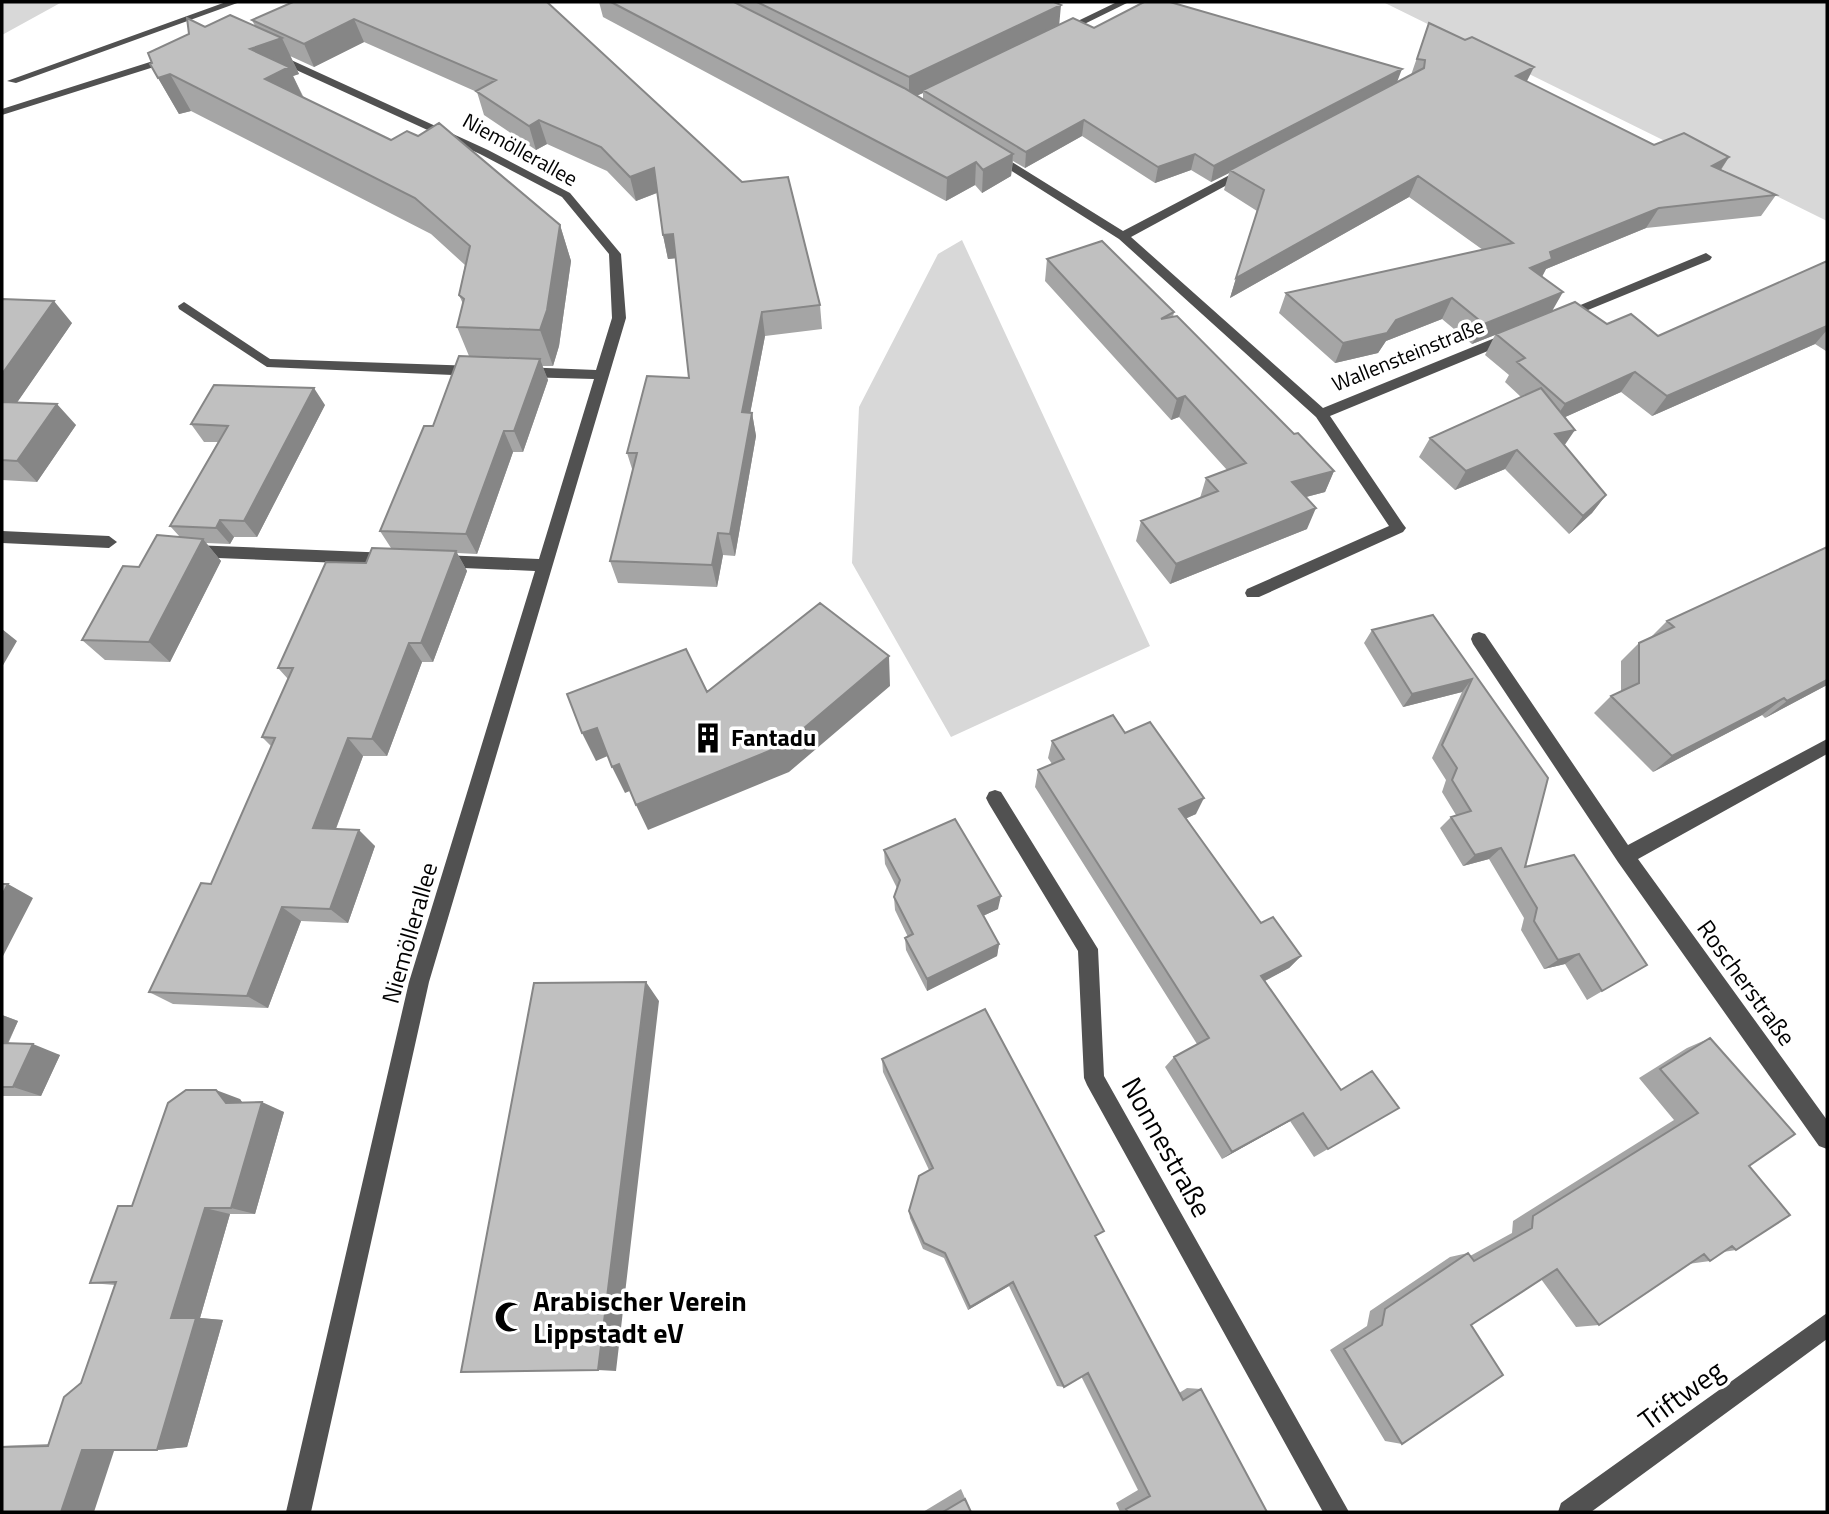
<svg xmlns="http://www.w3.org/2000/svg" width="1829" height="1514" font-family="'Titillium Web',sans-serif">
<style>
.green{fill:#d8d8d8}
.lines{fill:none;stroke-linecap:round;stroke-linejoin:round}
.minor{fill:#515151;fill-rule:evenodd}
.wall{fill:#a5a5a5;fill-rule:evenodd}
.shaded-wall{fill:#868686}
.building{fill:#c0c0c0;stroke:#868686;stroke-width:2}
.labels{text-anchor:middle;stroke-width:7;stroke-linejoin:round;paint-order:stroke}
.far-street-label{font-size:21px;fill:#000;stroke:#fff}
.poi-label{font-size:24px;font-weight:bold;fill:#000;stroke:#fff;text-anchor:start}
.street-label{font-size:24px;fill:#000;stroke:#fff}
.near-street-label{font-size:28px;fill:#000;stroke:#fff}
.near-poi-label{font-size:28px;font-weight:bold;fill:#000;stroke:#fff;text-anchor:start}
</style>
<rect width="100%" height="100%" fill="#fff"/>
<!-- green -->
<path class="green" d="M 2,2 L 62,2 L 2,35 Z
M 1383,2 L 1827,2 L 1827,221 Z
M 962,240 L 1150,646 L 951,737 L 852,563 L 859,407 L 938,254 Z"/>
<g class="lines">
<!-- minor -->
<path class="minor" d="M 226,2 L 240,2 L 16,83 L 7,81 Z
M 1117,2 L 1129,2 L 1064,34 L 1055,32 Z
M 270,54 L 278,54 L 488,150 L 570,193 L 621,254 L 626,318 L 429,982 L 311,1512 L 286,1512 L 409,982 L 535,571 L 440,567 L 432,561 L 440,555 L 539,559 L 594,379 L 521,377 L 514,372 L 521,367 L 596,370 L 612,318 L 609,254 L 562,197 L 480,154 L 270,58 Z
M 172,55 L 177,58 L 176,60 L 2,115 L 2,109 Z
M 988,152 L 996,152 L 1123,231 L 1243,168 L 1251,168 L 1251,172 L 1131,237 L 1323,408 L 1507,333 L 1517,333 L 1517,339 L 1330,416 L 1403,524 L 1406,528 L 1403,532 L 1259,597 L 1247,597 L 1245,593 L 1247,589 L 1389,526 L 1316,417 L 1119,239 L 988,156 Z
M 1706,253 L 1712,257 L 1710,260 L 1566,319 L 1561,320 L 1554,316 Z
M 184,302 L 270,359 L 476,366 L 483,371 L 476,376 L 267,367 L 179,309 L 178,306 Z
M 2,531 L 109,536 L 117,542 L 109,548 L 2,543 Z
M 192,545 L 391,553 L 399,559 L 391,565 L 192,557 L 184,551 Z
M 1479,632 L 1485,634 L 1628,845 L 1827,739 L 1827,754 L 1638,859 L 1827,1120 L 1827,1149 L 1819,1146 L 1618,862 L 1473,644 L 1471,639 L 1473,634 Z
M 995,790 L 1001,792 L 1098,949 L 1104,1076 L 1349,1512 L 1323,1512 L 1087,1085 L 1084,1078 L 1078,951 L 989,804 L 986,798 L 989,792 Z
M 1827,1313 L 1827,1339 L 1591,1512 L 1558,1512 L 1561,1503 Z"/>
</g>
<!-- wall -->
<path class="wall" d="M 547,2 L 820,305 L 822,329 L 765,336 L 750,413 L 752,413 L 756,436 L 735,556 L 723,555 L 717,587 L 618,583 L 610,561 L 633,472 L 627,453 L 689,378 L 676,258 L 668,259 L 663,235 L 657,193 L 636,201 L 607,171 L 547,144 L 536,150 L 484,115 L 477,92 L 364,42 L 314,67 L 290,56 L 299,74 L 293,76 L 304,98 L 560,225 L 571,261 L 559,346 L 553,366 L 542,366 L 548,380 L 523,452 L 513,452 L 477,554 L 457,553 L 467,571 L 433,662 L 422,662 L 387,756 L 363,756 L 336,829 L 375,846 L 348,923 L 301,921 L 268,1008 L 173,1004 L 149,992 L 211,884 L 271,746 L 262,737 L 288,679 L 278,668 L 366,563 L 391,548 L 380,531 L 469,356 L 457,327 L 463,304 L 459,295 L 465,265 L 431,234 L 191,111 L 179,114 L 150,64 L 205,27 L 255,26 L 252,20 Z
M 599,2 L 1054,2 L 1059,25 L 1094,28 L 1397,82 L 1411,75 L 1429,23 L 1527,82 L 1654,145 L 1729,157 L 1721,170 L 1776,195 L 1761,216 L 1646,228 L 1546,269 L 1542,277 L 1551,312 L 1658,336 L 1827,261 L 1827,350 L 1826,351 L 1815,344 L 1652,416 L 1621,392 L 1565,417 L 1564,445 L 1606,495 L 1592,513 L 1569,534 L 1505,469 L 1455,490 L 1419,457 L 1430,438 L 1521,397 L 1505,382 L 1509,375 L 1485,355 L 1495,335 L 1472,344 L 1442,319 L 1386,341 L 1378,353 L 1335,363 L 1279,313 L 1286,293 L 1483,250 L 1409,197 L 1230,298 L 1257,211 L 1224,190 L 1229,173 L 1211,182 L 1191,170 L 1155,183 L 1082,136 L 1025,168 L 1013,161 L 1011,176 L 982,193 L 975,185 L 946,201 L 603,17 ZM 923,93 L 923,99 L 916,96 Z
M 1047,259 L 1174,312 L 1173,317 L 1294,434 L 1334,471 L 1325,492 L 1306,497 L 1307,529 L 1170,584 L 1136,541 L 1141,521 L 1200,498 L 1206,478 L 1227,470 L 1179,417 L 1171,420 L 1045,281 Z
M 2,299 L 72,323 L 17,402 L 76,425 L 37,482 L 2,480 Z
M 325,405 L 257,537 L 234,537 L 230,544 L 206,543 L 221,561 L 170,662 L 105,660 L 82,640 L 139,567 L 180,537 L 170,526 L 218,442 L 204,442 L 191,424 Z
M 1433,615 L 1548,778 L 1525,867 L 1647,965 L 1587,1000 L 1565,964 L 1544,969 L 1521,930 L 1524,918 L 1489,859 L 1463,866 L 1440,828 L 1451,817 L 1456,815 L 1442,792 L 1446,780 L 1432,758 L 1462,692 L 1403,707 L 1364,643 L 1372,630 Z
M 1667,621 L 1827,685 L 1765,718 L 1762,715 L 1653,772 L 1594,713 L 1611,696 L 1621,691 L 1621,661 L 1639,643 L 1650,638 Z
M 1125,733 L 1196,814 L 1186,818 L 1261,923 L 1301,956 L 1289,968 L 1265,981 L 1341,1090 L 1399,1108 L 1314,1157 L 1290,1121 L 1222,1159 L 1165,1067 L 1174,1057 L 1197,1044 L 1035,787 L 1038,770 L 1052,764 L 1048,758 L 1052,741 Z
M 884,850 L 998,909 L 983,916 L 999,944 L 997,956 L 927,991 L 906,950 L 905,938 L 908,937 L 895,910 L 894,897 L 897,888 L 885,864 Z
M 2,1015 L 18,1021 L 8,1044 L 60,1055 L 41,1096 L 2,1096 Z
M 1710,1038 L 1749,1166 L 1736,1250 L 1723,1252 L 1710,1261 L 1688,1264 L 1599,1325 L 1576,1327 L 1541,1279 L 1471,1325 L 1402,1444 L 1385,1441 L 1330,1350 L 1367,1326 L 1370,1311 L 1450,1257 L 1468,1253 L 1470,1256 L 1512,1233 L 1513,1221 L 1674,1120 L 1639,1078 L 1687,1048 Z
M 882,1059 L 1096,1237 L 1179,1393 L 1187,1388 L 1201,1389 L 1267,1512 L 1120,1512 L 1116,1503 L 1138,1490 L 1081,1376 L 1064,1387 L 1057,1386 L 1009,1286 L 968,1310 L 944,1258 L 923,1249 L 910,1218 L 909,1211 L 929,1170 L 883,1072 Z
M 240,1099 L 242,1103 L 284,1112 L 255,1214 L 230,1214 L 200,1318 L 223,1320 L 187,1447 L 157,1450 L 114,1450 L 2,1512 L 2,1446 L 48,1444 L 81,1383 L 115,1285 L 90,1283 L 132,1206 Z
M 961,1489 L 971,1512 L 923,1512 Z"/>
<!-- shaded-wall -->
<path class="shaded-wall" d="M 1061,5 L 1059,27 L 923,90 L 923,93 L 909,99 L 909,77 Z
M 354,19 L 364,42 L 314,67 L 304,44 Z
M 282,38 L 299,74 L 293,76 L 306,104 L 283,115 L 250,49 Z
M 1534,67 L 1524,87 L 1516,76 Z
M 1402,69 L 1396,85 L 1230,170 L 1229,173 L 1211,182 L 1214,166 Z
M 170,74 L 191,111 L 179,114 L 158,78 Z
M 539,120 L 547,144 L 536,150 L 529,126 Z
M 1084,120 L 1082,136 L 1025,168 L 1026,152 Z
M 1013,154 L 1011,176 L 982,193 L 983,170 Z
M 1195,154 L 1191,170 L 1155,183 L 1158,167 Z
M 1729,157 L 1715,178 L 1712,166 Z
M 976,162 L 975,185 L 946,201 L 947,178 Z
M 654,168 L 659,192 L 636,201 L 630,177 Z
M 1418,176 L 1409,197 L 1230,298 L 1236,278 Z
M 1659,208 L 1646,228 L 1546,269 L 1540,280 L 1530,268 L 1550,252 Z
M 560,225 L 571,261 L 559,346 L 553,366 L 540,330 Z
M 673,234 L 678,258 L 668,259 L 663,235 Z
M 1563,292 L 1551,313 L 1472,344 L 1484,324 Z
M 1452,298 L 1442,319 L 1386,341 L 1378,353 L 1335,363 L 1343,343 L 1396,320 Z
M 54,301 L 72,323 L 3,423 L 2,374 Z
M 762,312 L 765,336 L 746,435 L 742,412 Z
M 1827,326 L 1827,330 L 1815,344 L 1652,416 L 1667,396 Z
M 540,359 L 548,380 L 523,452 L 514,431 Z
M 1635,372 L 1621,392 L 1552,423 L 1565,404 Z
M 314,388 L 325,405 L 257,537 L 244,521 Z
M 1185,396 L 1179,417 L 1171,420 L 1177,399 Z
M 57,404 L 76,425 L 37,482 L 17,461 Z
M 752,413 L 756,436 L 735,556 L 730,534 Z
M 1575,430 L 1562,449 L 1555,434 Z
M 504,431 L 513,452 L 477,554 L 466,534 Z
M 1517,450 L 1505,469 L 1455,490 L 1466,471 Z
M 1334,471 L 1325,492 L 1283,503 L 1292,482 Z
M 1606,495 L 1592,513 L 1569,534 L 1583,516 Z
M 1316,508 L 1307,529 L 1170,584 L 1176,564 Z
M 220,520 L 234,537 L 230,544 L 216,528 Z
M 718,533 L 723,555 L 717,587 L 712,565 Z
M 203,539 L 221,561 L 170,662 L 149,642 Z
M 456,551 L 467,571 L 433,662 L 421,643 Z
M 2,629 L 17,641 L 2,667 Z
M 409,643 L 422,662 L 387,756 L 372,739 Z
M 889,656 L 890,686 L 789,772 L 648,830 L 636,805 Z
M 1472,679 L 1462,692 L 1403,707 L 1412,694 Z
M 1827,680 L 1827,685 L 1765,718 L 1787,701 Z
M 1784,698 L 1762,715 L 1653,772 L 1672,756 Z
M 597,728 L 610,755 L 596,761 L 582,733 Z
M 348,738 L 363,756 L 330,844 L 313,828 Z
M 619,764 L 632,790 L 625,793 L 612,767 Z
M 1204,798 L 1196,814 L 1172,825 L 1179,809 Z
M 359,830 L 375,846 L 348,923 L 330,909 Z
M 1501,848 L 1489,859 L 1463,866 L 1475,855 Z
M 8,884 L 33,898 L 2,958 L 2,895 Z
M 1001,896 L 998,909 L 976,919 L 978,906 Z
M 282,907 L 301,921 L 268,1008 L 247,996 Z
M 999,944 L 997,956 L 927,991 L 927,979 Z
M 1579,954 L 1565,964 L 1544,969 L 1558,960 Z
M 1301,956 L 1289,968 L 1251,988 L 1261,976 Z
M 646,982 L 659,1001 L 616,1371 L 598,1370 Z
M 2,1015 L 18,1021 L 3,1053 L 2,1052 Z
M 33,1044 L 60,1055 L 41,1096 L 13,1087 Z
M 216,1090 L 240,1099 L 249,1112 L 226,1103 Z
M 262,1102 L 284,1112 L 255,1214 L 231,1208 Z
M 1303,1113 L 1290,1121 L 1222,1159 L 1232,1152 Z
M 205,1208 L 230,1214 L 200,1318 L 223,1320 L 187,1447 L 157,1450 L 171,1318 Z
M 1013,1282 L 1009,1286 L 968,1310 L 970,1307 Z
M 115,1448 L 94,1512 L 61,1512 L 82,1450 Z"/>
<!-- building -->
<path class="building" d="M 293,2 L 547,2 L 742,182 L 788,177 L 820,305 L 762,312 L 742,412 L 752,413 L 730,534 L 718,533 L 712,565 L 610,561 L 637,453 L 627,453 L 647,376 L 689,378 L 673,234 L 663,235 L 654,168 L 630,177 L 601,147 L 539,120 L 529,126 L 476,91 L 496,80 L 354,19 L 304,44 L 252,20 Z
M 611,2 L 734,2 L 904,88 L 1013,154 L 983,170 L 976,162 L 947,178 Z
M 757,2 L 1054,2 L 1061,5 L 909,77 Z
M 1144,2 L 1170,2 L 1402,69 L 1214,166 L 1195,154 L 1158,167 L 1084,120 L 1026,152 L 923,90 L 1073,18 L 1094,28 Z
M 230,15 L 282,38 L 250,49 L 289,67 L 265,79 L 391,140 L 407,131 L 418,136 L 439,123 L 560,225 L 547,310 L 540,330 L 457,327 L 464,299 L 459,295 L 470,246 L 415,198 L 170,74 L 158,78 L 150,64 L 152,63 L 148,53 L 189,34 L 187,18 L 205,27 Z
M 1429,23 L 1465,40 L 1472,37 L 1534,67 L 1516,76 L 1654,145 L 1684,133 L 1729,157 L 1712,166 L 1776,195 L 1659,208 L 1550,252 L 1552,259 L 1530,268 L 1563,292 L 1484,324 L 1452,298 L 1396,320 L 1387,333 L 1343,343 L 1286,293 L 1513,243 L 1418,176 L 1236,278 L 1264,190 L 1230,170 L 1424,68 L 1425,60 L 1417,59 Z
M 1102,241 L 1174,312 L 1161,319 L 1177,316 L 1294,434 L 1298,433 L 1334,471 L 1292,482 L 1316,508 L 1176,564 L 1141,521 L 1218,491 L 1206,478 L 1246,463 L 1185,396 L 1177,399 L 1047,259 Z
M 1827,261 L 1827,326 L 1667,396 L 1635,372 L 1565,404 L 1517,362 L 1525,358 L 1496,334 L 1575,302 L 1607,324 L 1631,314 L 1658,336 Z
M 2,299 L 54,301 L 2,374 Z
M 459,356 L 540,359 L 514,431 L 504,431 L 466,534 L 380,531 L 424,426 L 433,426 Z
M 214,385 L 314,388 L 244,521 L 220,520 L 216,528 L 170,526 L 228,426 L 191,424 Z
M 1541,388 L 1575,430 L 1555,434 L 1606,495 L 1583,516 L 1517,450 L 1466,471 L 1430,438 Z
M 2,402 L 57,404 L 17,461 L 2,460 Z
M 157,535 L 203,539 L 149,642 L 82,640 L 123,566 L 139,567 Z
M 1827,547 L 1827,680 L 1787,701 L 1784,698 L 1672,756 L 1611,696 L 1639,683 L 1639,643 L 1674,627 L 1667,621 Z
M 372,548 L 456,551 L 421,643 L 409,643 L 372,739 L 348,738 L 313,828 L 359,830 L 330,909 L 282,907 L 247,996 L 149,992 L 201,883 L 211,884 L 275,738 L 262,737 L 293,668 L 278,668 L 326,562 L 366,563 Z
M 820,603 L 889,656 L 784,745 L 636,805 L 619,764 L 612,767 L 597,728 L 582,733 L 567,694 L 686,649 L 707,692 Z
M 1433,615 L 1548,778 L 1525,867 L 1574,855 L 1647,965 L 1602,991 L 1579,954 L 1558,960 L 1534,921 L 1537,908 L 1501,848 L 1475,855 L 1451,817 L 1471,811 L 1452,780 L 1457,768 L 1442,745 L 1472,679 L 1412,694 L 1372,630 Z
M 1113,715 L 1125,733 L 1150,722 L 1204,798 L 1179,809 L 1261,923 L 1273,917 L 1301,956 L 1261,976 L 1341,1090 L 1372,1071 L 1399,1108 L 1328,1149 L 1303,1113 L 1232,1152 L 1174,1057 L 1209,1038 L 1038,770 L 1064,759 L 1052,741 Z
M 955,819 L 1001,896 L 978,906 L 999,944 L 927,979 L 905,938 L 913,934 L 894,897 L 900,880 L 884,850 Z
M 2,884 L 8,884 L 2,895 Z
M 646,982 L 598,1370 L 461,1372 L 534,983 Z
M 985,1009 L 1104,1231 L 1095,1236 L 1183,1400 L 1201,1389 L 1267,1512 L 1128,1512 L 1126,1509 L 1150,1496 L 1088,1373 L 1064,1387 L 1013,1282 L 970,1307 L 945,1253 L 924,1243 L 909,1211 L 919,1176 L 933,1168 L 882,1059 Z
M 1710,1038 L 1795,1134 L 1749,1166 L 1790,1215 L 1736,1250 L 1732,1246 L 1710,1261 L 1704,1254 L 1599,1325 L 1557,1269 L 1471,1325 L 1503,1375 L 1402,1444 L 1344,1349 L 1382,1325 L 1385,1309 L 1468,1253 L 1474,1261 L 1532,1228 L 1533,1216 L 1698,1113 L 1660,1069 Z
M 2,1043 L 33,1044 L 13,1087 L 2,1087 Z
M 186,1090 L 216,1090 L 226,1103 L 262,1102 L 231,1208 L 205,1208 L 171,1318 L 196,1318 L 157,1450 L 82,1450 L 61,1512 L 2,1512 L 2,1447 L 48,1446 L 64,1397 L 81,1383 L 116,1282 L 90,1283 L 118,1206 L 132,1206 L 168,1103 Z
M 965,1499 L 971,1512 L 943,1512 Z"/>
<!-- icons -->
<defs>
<g id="building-bare" transform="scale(2.415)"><path d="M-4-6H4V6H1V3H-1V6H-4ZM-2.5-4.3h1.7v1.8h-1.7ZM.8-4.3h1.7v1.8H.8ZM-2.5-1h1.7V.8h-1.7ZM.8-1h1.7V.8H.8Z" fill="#000" stroke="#fff" stroke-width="2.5" paint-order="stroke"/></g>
<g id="mosque-bare" transform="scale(2.415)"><path d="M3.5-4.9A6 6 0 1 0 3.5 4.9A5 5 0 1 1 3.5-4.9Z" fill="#000" stroke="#fff" stroke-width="2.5" paint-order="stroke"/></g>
</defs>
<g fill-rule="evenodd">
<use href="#building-bare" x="708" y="738"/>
<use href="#mosque-bare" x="510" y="1317"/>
</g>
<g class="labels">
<!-- far-street labels -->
<g class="far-street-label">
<text transform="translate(520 150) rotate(29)" y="7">Niemöllerallee</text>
<text transform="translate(1408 355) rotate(-22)" y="7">Wallensteinstraße</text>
</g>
<!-- poi labels -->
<g class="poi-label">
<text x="731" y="746">Fantadu</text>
</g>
<!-- street labels -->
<g class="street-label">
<text transform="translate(410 933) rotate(-74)" y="8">Niemöllerallee</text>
<text transform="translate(1746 983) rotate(54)" y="8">Roscherstraße</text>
</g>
<!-- near-street labels -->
<g class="near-street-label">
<text transform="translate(1167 1147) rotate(61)" y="10">Nonnestraße</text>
<text transform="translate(1681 1395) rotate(-36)" y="10">Triftweg</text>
</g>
<!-- near-poi labels -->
<g class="near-poi-label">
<text x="533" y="1311">Arabischer Verein<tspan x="533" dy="32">Lippstadt eV</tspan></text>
</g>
</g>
<!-- border -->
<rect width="1829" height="1514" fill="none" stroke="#000000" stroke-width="7"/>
</svg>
